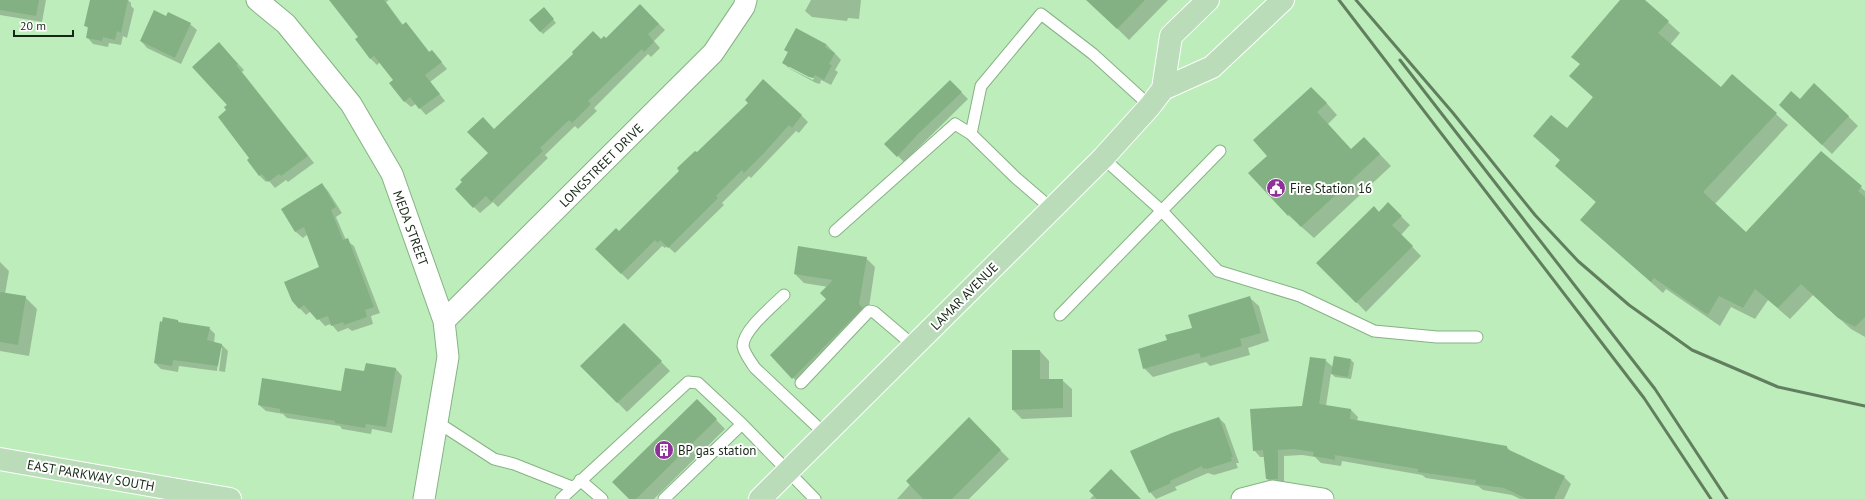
<svg xmlns="http://www.w3.org/2000/svg" width="1865" height="499" font-family="'PT Sans',sans-serif">
<style>
.shadow{fill:#0003;fill-rule:evenodd}
.building{fill:#84b183}
.lines{fill:none;stroke-linecap:round;stroke-linejoin:round}
.lane-casing{stroke:#86b284;stroke-width:13}
.street-casing{stroke:#86b284;stroke-width:23}
.primary-casing{stroke:#fff;stroke-width:24}
.lane{stroke:#fff;stroke-width:11}
.street{stroke:#fff;stroke-width:21}
.primary{stroke:#badcb9;stroke-width:22}
.rail{stroke:#617f5f;stroke-width:3}
.labels{text-anchor:middle;stroke-width:4;stroke-linejoin:round;paint-order:stroke}
.street-label{font-size:13px;fill:#162715;stroke:#fff}
.poi-label{font-size:13px;fill:#162715;stroke:#fff;text-anchor:start}
</style>
<rect width="100%" height="100%" fill="#beedbc"/>
<!-- shadow -->
<path class="shadow" d="M 0,0 L 46,0 L 42,22 L 0,15 Z
M 91,0 L 128,0 L 131,3 L 131,6 L 134,9 L 127,38 L 123,36 L 121,45 L 109,43 L 108,47 L 93,44 L 87,37 L 89,29 L 85,25 Z
M 330,0 L 389,0 L 386,2 L 403,25 L 412,30 L 430,53 L 432,51 L 447,69 L 430,82 L 445,101 L 426,115 L 416,104 L 411,107 L 404,101 L 394,80 L 380,62 L 377,65 L 371,59 L 357,39 L 359,37 Z
M 811,0 L 861,0 L 859,19 L 848,18 L 847,21 L 812,17 L 805,11 Z
M 1088,0 L 1168,0 L 1129,40 Z
M 1621,0 L 1644,0 L 1680,33 L 1670,45 L 1721,89 L 1733,75 L 1788,125 L 1715,204 L 1746,233 L 1821,152 L 1865,191 L 1865,337 L 1851,329 L 1813,295 L 1790,319 L 1768,300 L 1755,319 L 1731,307 L 1720,326 L 1666,289 L 1663,293 L 1581,220 L 1596,202 L 1556,166 L 1561,161 L 1535,136 L 1567,130 L 1594,98 L 1571,76 L 1581,65 Z
M 640,5 L 665,30 L 654,41 L 660,48 L 651,57 L 648,54 L 594,108 L 597,111 L 578,129 L 575,126 L 545,155 L 548,158 L 498,207 L 493,202 L 480,213 L 456,189 L 489,153 L 494,130 L 601,40 L 606,40 Z
M 546,11 L 556,23 L 543,34 L 540,31 Z
M 167,17 L 190,24 L 197,30 L 181,64 L 147,48 L 141,41 Z
M 826,44 L 841,60 L 835,70 L 838,72 L 831,85 L 821,80 L 820,84 L 816,83 L 790,69 L 783,63 L 788,52 L 785,50 ZM 789,65 L 814,78 L 813,80 L 789,68 Z
M 225,50 L 244,70 L 242,72 L 314,163 L 288,182 L 286,180 L 275,188 L 268,180 L 266,182 L 260,176 L 248,160 L 250,159 L 227,111 Z
M 950,81 L 968,99 L 904,162 L 886,144 Z
M 1323,99 L 1337,115 L 1328,124 L 1351,150 L 1375,149 L 1391,166 L 1314,238 L 1288,215 L 1269,156 Z
M 1789,114 L 1848,116 L 1858,126 L 1832,154 Z
M 801,115 L 808,122 L 799,133 L 796,131 L 751,178 L 749,176 L 722,203 L 724,205 L 675,253 L 667,246 L 665,248 L 662,246 L 628,280 L 597,249 L 619,233 L 697,154 Z
M 322,184 L 328,191 L 342,213 L 336,217 L 346,240 L 354,246 L 380,313 L 371,316 L 373,324 L 352,331 L 348,328 L 338,332 L 331,324 L 325,326 L 311,311 L 306,315 L 293,301 L 320,268 L 308,234 L 303,238 L 296,232 L 285,213 Z
M 1388,204 L 1410,225 L 1401,235 L 1421,256 L 1366,312 L 1318,263 Z
M 866,258 L 875,267 L 868,314 L 871,317 L 802,387 L 771,355 L 828,299 L 828,287 L 804,283 L 795,274 Z
M 0,262 L 9,271 L 5,294 L 25,297 L 37,309 L 29,356 L 0,351 Z
M 1250,298 L 1259,306 L 1269,341 L 1248,348 L 1250,355 L 1210,366 L 1206,362 L 1153,377 L 1144,368 L 1168,341 Z
M 178,321 L 180,323 L 209,328 L 215,334 L 214,343 L 222,345 L 228,351 L 225,372 L 219,371 L 222,348 L 220,348 L 217,371 L 179,366 L 178,372 L 161,369 L 155,363 Z
M 624,324 L 670,371 L 627,412 L 581,366 Z
M 1013,351 L 1040,351 L 1049,361 L 1049,380 L 1062,380 L 1072,389 L 1072,417 L 1022,419 L 1013,410 Z
M 1325,360 L 1333,367 L 1351,360 L 1354,363 L 1351,379 L 1335,377 L 1331,373 L 1326,406 L 1351,410 L 1358,417 L 1357,421 L 1507,447 L 1511,452 L 1564,477 L 1571,484 L 1564,499 L 1520,499 L 1512,495 L 1483,490 L 1478,486 L 1426,478 L 1422,475 L 1342,461 L 1341,466 L 1321,463 L 1315,457 L 1302,455 L 1284,456 L 1284,485 L 1274,486 L 1267,479 L 1265,457 L 1260,457 L 1254,450 L 1303,407 Z
M 366,364 L 396,369 L 402,376 L 392,433 L 372,429 L 371,434 L 342,429 L 340,426 L 287,418 L 283,414 L 266,411 L 259,405 L 342,392 L 365,372 Z
M 697,400 L 725,429 L 654,499 L 631,499 Z
M 1219,418 L 1225,424 L 1239,463 L 1236,463 L 1238,468 L 1214,475 L 1208,473 L 1175,487 L 1177,490 L 1156,499 L 1150,492 Z
M 969,419 L 1009,459 L 969,499 L 897,499 Z
M 1094,495 L 1139,499 L 1090,499 Z"/>
<!-- building -->
<path class="building" d="M 0,0 L 39,0 L 36,16 L 0,10 Z
M 90,0 L 128,0 L 121,33 L 117,31 L 115,40 L 103,37 L 102,41 L 86,38 L 88,27 L 84,26 Z
M 329,0 L 384,0 L 402,25 L 406,22 L 429,52 L 432,50 L 442,62 L 425,75 L 440,94 L 419,109 L 410,97 L 404,102 L 389,83 L 393,80 L 374,56 L 370,59 L 355,39 L 358,37 Z
M 1086,0 L 1145,0 L 1117,29 Z
M 1620,0 L 1645,0 L 1669,21 L 1658,33 L 1721,87 L 1732,74 L 1777,113 L 1703,192 L 1746,232 L 1821,151 L 1862,186 L 1858,191 L 1865,197 L 1865,317 L 1855,327 L 1838,318 L 1801,284 L 1778,308 L 1755,289 L 1743,308 L 1719,296 L 1708,315 L 1654,278 L 1651,282 L 1580,220 L 1596,202 L 1555,166 L 1560,160 L 1533,136 L 1551,115 L 1567,128 L 1593,97 L 1569,76 L 1580,64 L 1571,57 Z
M 640,4 L 659,24 L 648,34 L 654,42 L 644,52 L 642,49 L 588,101 L 591,104 L 572,123 L 569,120 L 540,148 L 543,151 L 491,202 L 486,196 L 473,208 L 455,189 L 462,182 L 460,180 L 488,153 L 467,132 L 483,117 L 494,129 L 573,54 L 572,52 L 593,31 L 601,39 L 604,36 L 606,38 Z
M 544,7 L 554,19 L 540,32 L 529,20 Z
M 154,10 L 166,16 L 168,12 L 191,23 L 175,58 L 140,41 Z
M 796,28 L 826,44 L 825,47 L 835,53 L 829,64 L 832,65 L 824,80 L 815,75 L 813,78 L 809,77 L 782,63 L 788,52 L 784,50 Z
M 219,42 L 238,64 L 236,65 L 308,156 L 281,176 L 279,174 L 268,182 L 262,174 L 259,176 L 247,160 L 249,158 L 218,117 L 226,110 L 224,107 L 227,105 L 192,67 Z
M 763,79 L 802,115 L 792,128 L 789,125 L 764,153 L 744,173 L 742,170 L 716,196 L 718,198 L 668,248 L 660,240 L 658,243 L 655,240 L 621,274 L 595,249 L 616,228 L 619,231 L 679,171 L 677,168 L 695,151 L 697,152 L 748,103 L 745,100 Z
M 950,80 L 962,92 L 918,134 L 897,157 L 884,144 Z
M 1814,83 L 1849,116 L 1822,145 L 1779,105 L 1791,91 L 1800,99 Z
M 1311,87 L 1327,103 L 1317,112 L 1351,149 L 1364,137 L 1380,154 L 1301,227 L 1289,214 L 1288,216 L 1248,173 L 1267,156 L 1253,140 Z
M 322,183 L 336,207 L 331,210 L 343,240 L 348,238 L 374,307 L 365,310 L 367,317 L 344,325 L 343,322 L 331,326 L 328,316 L 317,320 L 304,305 L 299,309 L 292,301 L 284,282 L 319,267 L 304,227 L 295,232 L 281,209 Z
M 1388,202 L 1402,216 L 1392,225 L 1413,246 L 1356,303 L 1316,263 L 1374,206 L 1379,212 Z
M 798,246 L 867,257 L 859,304 L 863,308 L 792,379 L 770,355 L 826,299 L 820,293 L 833,280 L 794,274 Z
M 0,292 L 26,296 L 18,345 L 0,342 Z
M 1250,296 L 1261,333 L 1240,339 L 1242,346 L 1201,358 L 1199,353 L 1143,369 L 1138,349 L 1167,340 L 1165,335 L 1192,328 L 1188,315 Z
M 163,317 L 178,320 L 178,322 L 210,327 L 207,340 L 222,344 L 218,366 L 173,360 L 172,366 L 154,363 L 160,321 L 162,322 Z
M 624,323 L 662,361 L 617,403 L 580,366 Z
M 1012,350 L 1040,350 L 1040,379 L 1063,379 L 1063,408 L 1012,410 Z
M 1334,356 L 1351,359 L 1348,377 L 1331,374 Z
M 1310,357 L 1326,359 L 1319,404 L 1351,409 L 1350,419 L 1507,446 L 1507,449 L 1565,476 L 1554,499 L 1527,499 L 1504,488 L 1475,484 L 1476,480 L 1418,472 L 1418,469 L 1335,455 L 1335,460 L 1313,456 L 1314,452 L 1294,449 L 1278,450 L 1278,479 L 1266,479 L 1263,450 L 1253,451 L 1250,409 L 1302,406 Z
M 366,363 L 396,368 L 386,427 L 366,424 L 365,428 L 335,423 L 335,421 L 280,412 L 280,409 L 258,405 L 262,378 L 341,391 L 345,368 L 364,371 Z
M 697,399 L 717,419 L 636,499 L 629,499 L 612,482 Z
M 969,417 L 1001,450 L 952,499 L 923,499 L 906,481 Z
M 1219,417 L 1233,457 L 1231,457 L 1232,461 L 1207,469 L 1206,468 L 1203,469 L 1202,466 L 1170,481 L 1171,483 L 1149,493 L 1130,451 L 1172,433 Z
M 1111,469 L 1141,499 L 1097,499 L 1089,491 Z"/>
<g class="lines">
<!-- lane casing -->
<g class="lane-casing">
<path id="lane" d="M 1103,158 L 1162,211 L 1218,271 L 1300,296 L 1374,331 L 1437,337 L 1477,337
M 1052,209 L 1016,178 L 971,134 L 981,86 L 1041,14 L 1093,54 L 1150,106
M 835,231 L 955,124 L 971,134
M 784,295 C 773,306 743,330 743,346 C 744,353 751,362 755,368 L 825,434
M 1060,315 L 1220,151
M 801,383 L 869,311 L 874,312 L 914,346
M 437,422 L 494,459 L 514,464 L 572,487
M 580,480 L 602,499
M 561,499 L 688,382 L 698,383 L 742,424 L 815,499
M 664,499 L 742,424"/>
</g>
<!-- street casing -->
<g class="street-casing">
<path id="street" d="M 257,0 L 286,24 L 351,104 L 392,174 L 444,321 L 448,357 L 424,499
M 444,321 L 713,53 L 744,7 L 746,0
M 1242,499 L 1273,491 L 1323,499"/>
</g>
<!-- primary casing -->
<g class="primary-casing">
<path id="primary" d="M 1163,89 L 1171,36 L 1208,0
M 0,459 L 230,499
M 760,499 L 1103,158 L 1150,106 L 1163,89 L 1212,67 L 1283,0"/>
</g>
<!-- lane -->
<use href="#lane" class="lane"/>
<!-- street -->
<use href="#street" class="street"/>
<!-- primary -->
<use href="#primary" class="primary"/>
<!-- rail -->
<path class="rail" d="M 1339,0 L 1644,398 L 1711,499
M 1356,0 L 1453,113 L 1535,215 L 1578,261 L 1629,305 L 1692,350 L 1778,387 L 1865,406
M 1400,60 L 1655,389 L 1727,499"/>
</g>
<!-- icons -->
<defs>
<g id="civic-disc" transform="scale(1)"><circle r="9.5" fill="#903099" stroke="#fff"/><path d="M-.6-6.5H3V-4.5H.6V-3L4-1V1h2V6H-6V1h2V-1L-.6-3ZM-1.2 2.5V6h2.4V2.5Z" fill="#fff"/></g>
<g id="building-disc" transform="scale(1)"><circle r="9.5" fill="#903099" stroke="#fff"/><path d="M-4-6H4V6H1V3H-1V6H-4ZM-2.5-4.3h1.7v1.8h-1.7ZM.8-4.3h1.7v1.8H.8ZM-2.5-1h1.7V.8h-1.7ZM.8-1h1.7V.8H.8Z" fill="#fff"/></g>
</defs>
<g fill-rule="evenodd">
<use href="#civic-disc" x="1276" y="188"/>
<use href="#building-disc" x="664" y="450"/>
</g>
<g class="labels">
<!-- street labels -->
<g class="street-label">
<text transform="translate(601 165) rotate(-45)" y="5">LONGSTREET DRIVE</text>
<text transform="translate(411 228) rotate(70)" y="5">MEDA STREET</text>
<text transform="translate(964 296) rotate(-45)" y="5">LAMAR AVENUE</text>
<text transform="translate(91 475) rotate(10)" y="5">EAST PARKWAY SOUTH</text>
</g>
<!-- poi labels -->
<g class="poi-label">
<text x="1290" y="193">Fire Station 16</text>
<text x="678" y="455">BP gas station</text>
</g>
</g>
<!-- scale -->
<path d="M14 30v6h59v-6" fill="none" stroke="#162715" stroke-width="2"/>
<text x="20" y="30" font-size="12" fill="#162715" stroke="#ffffff" stroke-width="3" paint-order="stroke">20 m</text>
</svg>
